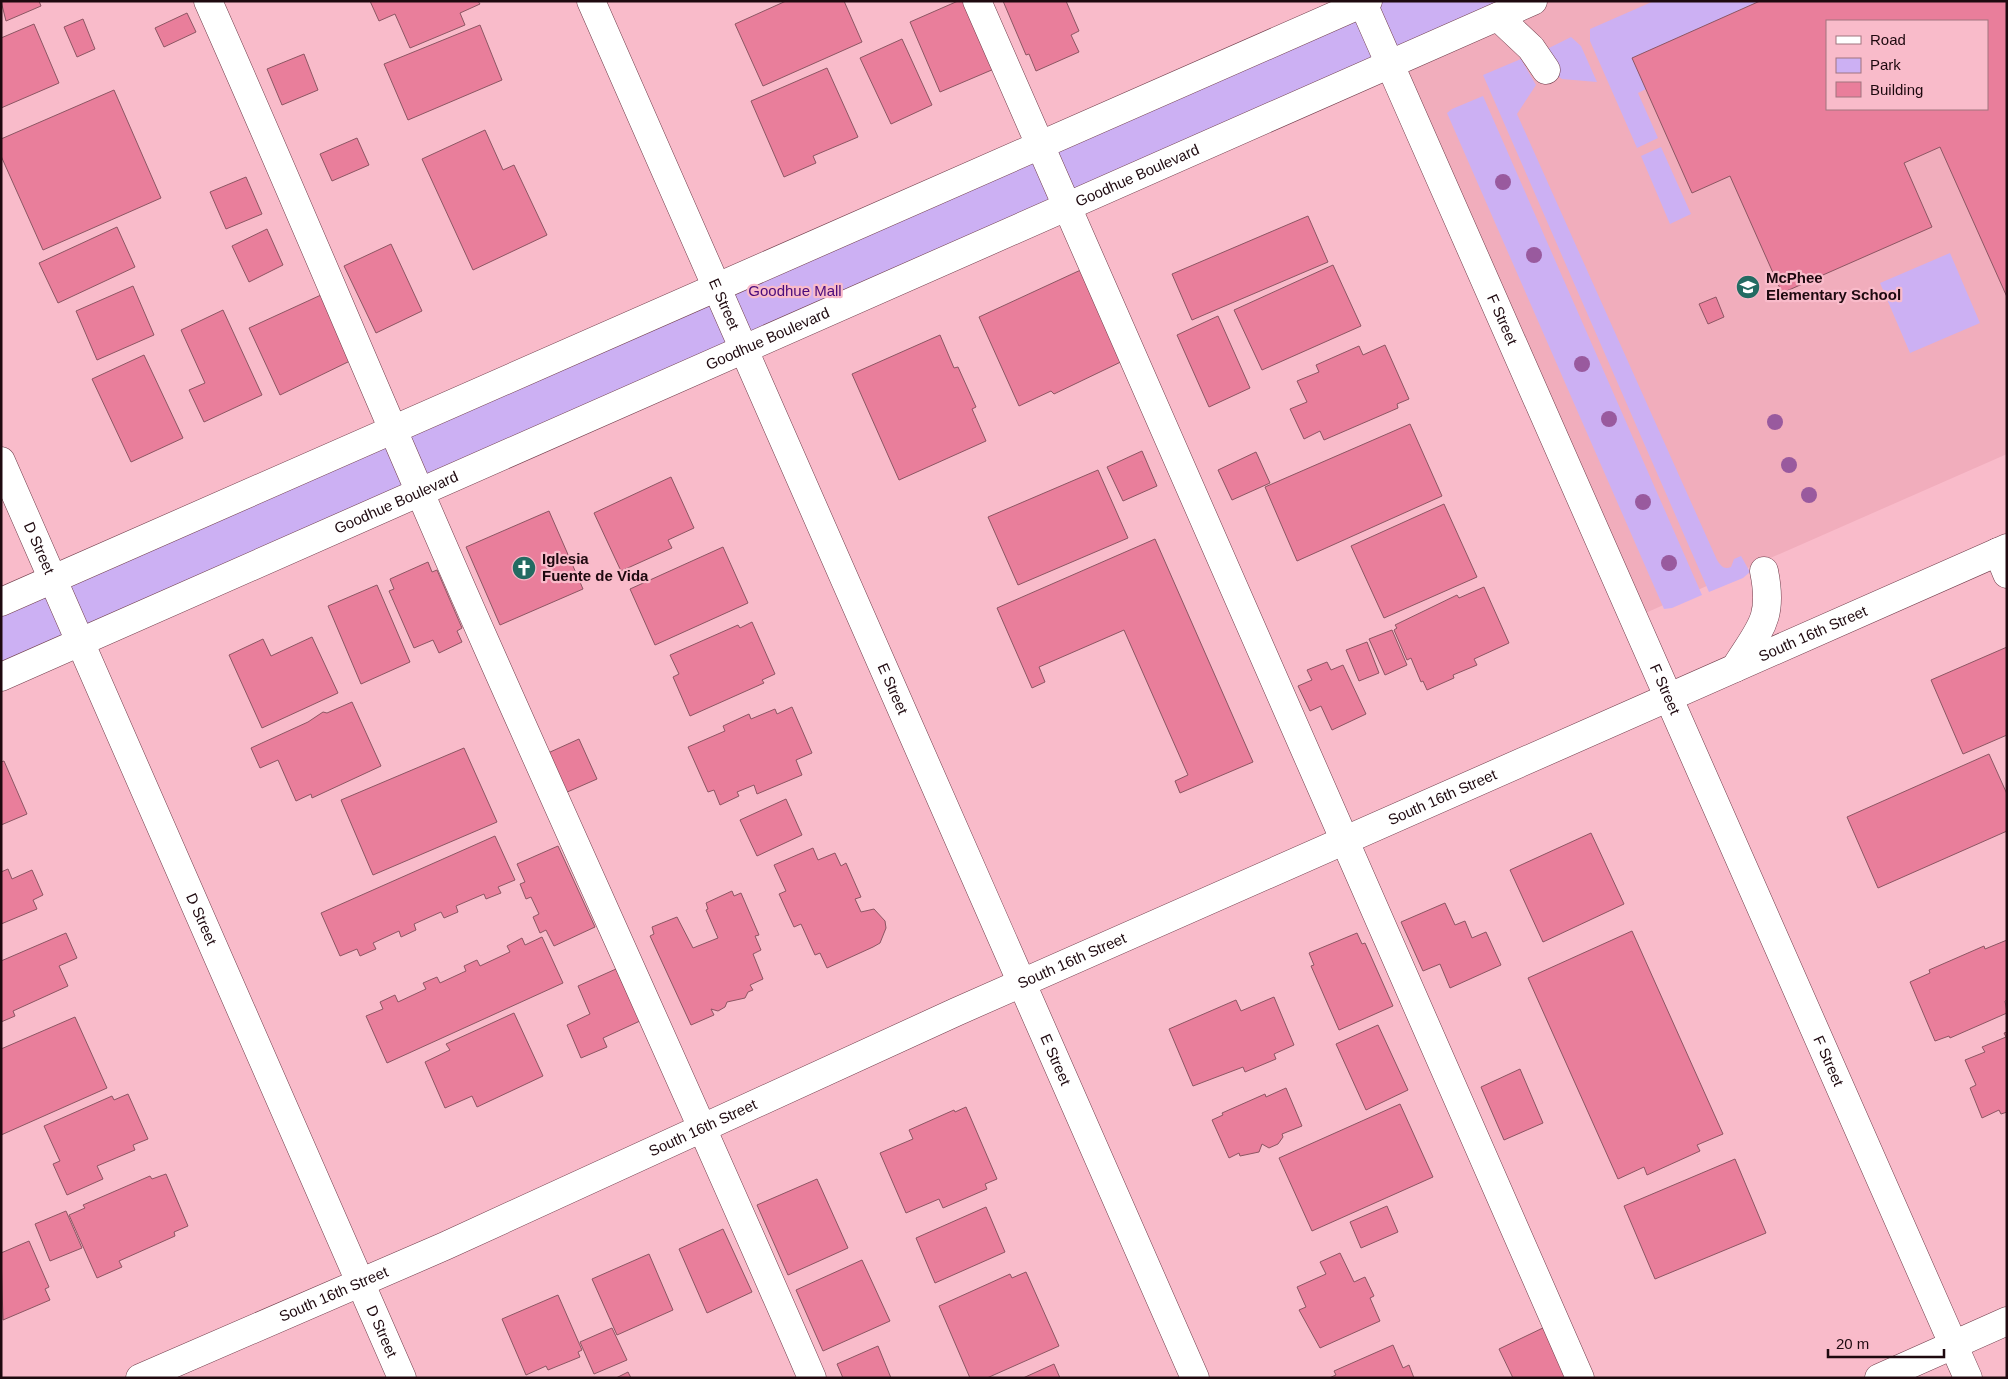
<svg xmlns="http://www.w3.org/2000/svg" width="2008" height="1379" font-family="Helvetica,sans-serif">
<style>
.built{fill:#f1adbc;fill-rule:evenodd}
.green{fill:#ccb0f3}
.building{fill:#e97e9b;stroke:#8c5663;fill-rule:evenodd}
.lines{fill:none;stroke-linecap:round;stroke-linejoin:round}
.minor-casing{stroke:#6e3b49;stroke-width:29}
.major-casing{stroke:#6e3b49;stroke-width:29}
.minor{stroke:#fff;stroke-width:28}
.major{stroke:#fff;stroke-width:28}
.tree{fill:#995a9e}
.labels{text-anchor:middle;stroke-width:4.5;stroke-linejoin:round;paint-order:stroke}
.street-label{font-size:15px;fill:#1e090f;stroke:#f9bbca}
.poi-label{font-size:15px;font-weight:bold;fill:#1e090f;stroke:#f9bbca;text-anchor:start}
.park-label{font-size:15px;fill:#4a0b7a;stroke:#f9bbca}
</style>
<rect width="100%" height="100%" fill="#f9bbca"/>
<!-- built -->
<path class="built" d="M 1533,1 L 2007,1 L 2007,454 L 1634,618 L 1390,65 ZM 1827,21 L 1987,21 L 1987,109 L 1827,109 Z"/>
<!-- green -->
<path class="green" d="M 1368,1 L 1533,1 L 1,677 L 1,602 Z
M 1654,1 L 1760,1 L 1646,89 L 1638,93 L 1658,138 L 1637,148 L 1590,41 L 1590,29 Z
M 1571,37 L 1581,46 L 1597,82 L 1562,79 L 1558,76 L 1547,49 Z
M 1521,59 L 1536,85 L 1517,114 L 1717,560 C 1721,566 1724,570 1731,567 L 1734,559 L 1741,556 L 1750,572 L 1743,578 L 1709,592 L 1483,75 Z
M 1483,96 L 1702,595 L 1672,608 L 1664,609 L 1447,113 L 1452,109 Z
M 1661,147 L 1691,214 L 1670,224 L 1641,156 Z
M 1950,253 L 1980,323 L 1910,353 L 1880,283 Z"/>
<!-- building -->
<path class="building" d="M 1,1 L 39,1 L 41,6 L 6,21 Z
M 370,1 L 478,1 L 480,4 L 460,13 L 465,25 L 410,48 L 395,14 L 379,21 Z
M 786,1 L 844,1 L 862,42 L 763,86 L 735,24 Z
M 958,1 L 965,1 L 994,69 L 940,92 L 910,22 Z
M 1003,1 L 1066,1 L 1079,31 L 1071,35 L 1079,52 L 1036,71 L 1029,54 L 1026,55 Z
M 1760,1 L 2007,1 L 2007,297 L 1940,147 L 1904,163 L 1932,227 L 1782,293 L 1730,176 L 1692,193 L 1632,58 ZM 1827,21 L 1987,21 L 1987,109 L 1827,109 Z
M 187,13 L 196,32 L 164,47 L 155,28 Z
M 83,19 L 95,49 L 77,57 L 64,27 Z
M 34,24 L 59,83 L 1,108 L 1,38 Z
M 480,25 L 502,80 L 408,120 L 384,64 Z
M 902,39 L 932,105 L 891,124 L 860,58 Z
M 304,54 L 318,90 L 282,105 L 267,69 Z
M 827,68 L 858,137 L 813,156 L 816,163 L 784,177 L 751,101 Z
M 114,90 L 161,198 L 43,250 L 1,156 L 1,139 Z
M 485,130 L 503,170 L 514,165 L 547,235 L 473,270 L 422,159 Z
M 357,138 L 369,165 L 332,181 L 320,154 Z
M 246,177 L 262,214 L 226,229 L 210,192 Z
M 1308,216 L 1328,262 L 1192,320 L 1172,274 Z
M 117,227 L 135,267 L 58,303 L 39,263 Z
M 267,229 L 283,265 L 249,282 L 232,246 Z
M 391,244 L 422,311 L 376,333 L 344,266 Z
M 1333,265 L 1361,326 L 1262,370 L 1234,310 Z
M 1085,268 L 1127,359 L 1054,394 L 1051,391 L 1019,406 L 979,317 Z
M 133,286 L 154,335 L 97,360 L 76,311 Z
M 321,295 L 352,360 L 280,395 L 249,328 Z
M 1716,297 L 1724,317 L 1708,324 L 1699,304 Z
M 223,310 L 262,395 L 204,422 L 189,390 L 205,383 L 181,330 Z
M 1218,316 L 1250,388 L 1209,407 L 1177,335 Z
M 940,335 L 954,368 L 958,367 L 976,407 L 972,409 L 986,441 L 899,480 L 852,374 Z
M 1385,345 L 1409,399 L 1397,404 L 1398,408 L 1324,440 L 1320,431 L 1304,439 L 1290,409 L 1307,402 L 1297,381 L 1319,372 L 1316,365 L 1359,346 L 1363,355 Z
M 144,355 L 183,438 L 131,462 L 92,379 Z
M 1410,424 L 1442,496 L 1297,561 L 1265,487 Z
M 1142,451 L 1157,486 L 1123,501 L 1107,467 Z
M 1256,452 L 1270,483 L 1232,500 L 1218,470 Z
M 1098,470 L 1128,538 L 1018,585 L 988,517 Z
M 671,477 L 694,528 L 668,540 L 672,548 L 621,571 L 594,513 Z
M 1444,504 L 1477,577 L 1384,618 L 1351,546 Z
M 549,511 L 583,589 L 500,625 L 466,547 Z
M 1155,539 L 1253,762 L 1180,793 L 1175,781 L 1188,775 L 1124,630 L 1039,667 L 1045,682 L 1032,688 L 997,608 Z
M 723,547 L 748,603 L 655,645 L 630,589 Z
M 428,562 L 432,572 L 437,570 L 462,628 L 457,631 L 462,642 L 439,653 L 433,640 L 414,648 L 389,591 L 394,589 L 390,579 Z
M 377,585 L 410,662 L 361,684 L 328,606 Z
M 1484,587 L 1509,643 L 1474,659 L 1477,665 L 1453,675 L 1454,678 L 1427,690 L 1423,681 L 1421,682 L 1411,658 L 1407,660 L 1394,630 L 1397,628 L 1395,625 L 1457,595 L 1459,598 Z
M 752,622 L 775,674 L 762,680 L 764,683 L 690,716 L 673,677 L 679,674 L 670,655 L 738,625 L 740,628 Z
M 1392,630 L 1407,665 L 1385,675 L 1369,639 Z
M 312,637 L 338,693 L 262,728 L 229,655 L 263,639 L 271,656 Z
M 1367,642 L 1379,673 L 1359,681 L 1346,650 Z
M 2007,647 L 2007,735 L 1963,754 L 1931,680 Z
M 1327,662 L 1331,670 L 1343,665 L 1366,714 L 1332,730 L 1321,706 L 1310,711 L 1298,686 L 1312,680 L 1307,670 Z
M 352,702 L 381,766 L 312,798 L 311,794 L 296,801 L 278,760 L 260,768 L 251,748 L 308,722 L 323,712 L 327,713 Z
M 792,707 L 812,753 L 796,760 L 802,775 L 757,794 L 754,785 L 737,792 L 739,796 L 720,805 L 714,790 L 708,792 L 688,747 L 725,731 L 723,726 L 749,714 L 751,719 L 775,709 L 777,714 Z
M 579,739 L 597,779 L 565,793 L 548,753 Z
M 464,748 L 497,822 L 373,875 L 341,800 Z
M 1989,754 L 2007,794 L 2007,831 L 1878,888 L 1847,817 Z
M 4,761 L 27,814 L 1,825 L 1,762 Z
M 786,799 L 802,835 L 757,856 L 740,820 Z
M 1591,833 L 1624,904 L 1543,942 L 1510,870 Z
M 495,836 L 515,880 L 498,887 L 501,893 L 486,899 L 484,894 L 456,906 L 458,912 L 444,918 L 441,912 L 414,924 L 416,930 L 401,937 L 399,931 L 373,943 L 376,949 L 360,956 L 357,949 L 340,956 L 321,913 Z
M 558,846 L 595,927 L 554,946 L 546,930 L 540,933 L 533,917 L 539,914 L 531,897 L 526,899 L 520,884 L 525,882 L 517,864 Z
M 813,848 L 818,860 L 835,853 L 841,866 L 846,863 L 861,897 L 855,899 L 861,912 L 874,909 L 885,921 L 886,928 L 880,943 L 873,947 L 827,968 L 820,953 L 815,955 L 801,924 L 794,927 L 779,894 L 786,891 L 774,865 Z
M 8,869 L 12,879 L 32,870 L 43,895 L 33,900 L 37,909 L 1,924 L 1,872 Z
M 732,891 L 734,896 L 741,893 L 759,935 L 755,936 L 761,950 L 753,954 L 763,979 L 750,985 L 753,990 L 748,992 L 745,998 L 727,1002 L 725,1007 L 718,1011 L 711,1009 L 714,1015 L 691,1025 L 650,936 L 654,934 L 652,927 L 677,917 L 693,948 L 718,938 L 706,910 L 708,909 L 706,903 Z
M 1445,903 L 1455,925 L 1465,921 L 1472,938 L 1486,932 L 1501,965 L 1450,988 L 1440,964 L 1423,971 L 1401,922 Z
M 1632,931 L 1723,1134 L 1697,1145 L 1700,1151 L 1647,1175 L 1644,1167 L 1618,1179 L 1528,978 Z
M 66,933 L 77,958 L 59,966 L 68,986 L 13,1011 L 15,1016 L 1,1022 L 1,961 Z
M 1357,933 L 1362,944 L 1365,943 L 1393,1006 L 1339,1030 L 1311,966 L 1314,965 L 1309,953 Z
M 542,937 L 563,983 L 387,1063 L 366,1016 L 383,1009 L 380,1002 L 395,995 L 398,1002 L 426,989 L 423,983 L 437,977 L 440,983 L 466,971 L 464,966 L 477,960 L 480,966 L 510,952 L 507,946 L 522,938 L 525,945 Z
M 2007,940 L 2007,1000 L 2005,1001 L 2007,1013 L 1950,1038 L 1949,1036 L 1935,1041 L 1910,982 L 1930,973 L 1929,970 L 1984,946 L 1985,949 Z
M 616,969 L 640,1021 L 603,1038 L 607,1047 L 581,1058 L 567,1025 L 590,1014 L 578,986 Z
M 1274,997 L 1294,1045 L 1274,1054 L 1276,1059 L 1245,1072 L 1243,1067 L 1193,1086 L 1169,1029 L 1236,1000 L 1241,1011 Z
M 514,1013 L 543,1076 L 477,1107 L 472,1096 L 445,1108 L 425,1062 L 450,1050 L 446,1044 Z
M 75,1017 L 107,1088 L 1,1135 L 1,1049 Z
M 1378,1025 L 1408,1090 L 1366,1110 L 1336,1044 Z
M 2007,1032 L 2007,1112 L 2001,1114 L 1999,1110 L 1982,1118 L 1970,1088 L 1976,1085 L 1965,1060 L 1985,1052 L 1982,1047 L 2006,1037 L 2004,1033 Z
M 1520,1069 L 1543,1123 L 1504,1140 L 1481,1087 Z
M 1286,1088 L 1302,1126 L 1282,1134 L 1283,1137 L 1278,1144 L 1269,1148 L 1262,1144 L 1259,1152 L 1240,1156 L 1239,1153 L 1229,1158 L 1212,1120 L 1223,1115 L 1222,1113 L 1265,1094 L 1266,1097 Z
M 128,1094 L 148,1139 L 133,1145 L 135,1150 L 97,1166 L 103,1179 L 67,1195 L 53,1164 L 60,1161 L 44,1126 L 112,1096 L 114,1100 Z
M 1400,1104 L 1433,1177 L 1312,1231 L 1279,1158 Z
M 966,1107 L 997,1179 L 985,1184 L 987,1189 L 943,1208 L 939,1199 L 906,1213 L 880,1153 L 913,1139 L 909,1130 L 954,1110 L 955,1112 Z
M 1735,1159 L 1766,1233 L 1655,1279 L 1624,1206 Z
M 166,1174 L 188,1226 L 174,1232 L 175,1236 L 119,1261 L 122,1267 L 97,1278 L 69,1215 L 85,1208 L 83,1205 L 150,1176 L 152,1179 Z
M 817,1179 L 848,1248 L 788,1275 L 757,1205 Z
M 1387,1206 L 1398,1232 L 1361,1248 L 1350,1222 Z
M 986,1207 L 1005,1252 L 935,1283 L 916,1238 Z
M 66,1211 L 82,1248 L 50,1261 L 35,1224 Z
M 723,1229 L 752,1292 L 707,1313 L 679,1249 Z
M 29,1241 L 49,1287 L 45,1289 L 50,1300 L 3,1320 L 1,1253 Z
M 1340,1253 L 1354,1282 L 1365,1277 L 1374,1296 L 1370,1298 L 1380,1321 L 1320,1348 L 1299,1310 L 1306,1307 L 1297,1287 L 1326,1274 L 1320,1262 Z
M 649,1254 L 673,1310 L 617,1335 L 592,1279 Z
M 862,1260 L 890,1321 L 823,1351 L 796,1290 Z
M 1026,1272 L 1059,1346 L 987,1378 L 970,1378 L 939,1306 L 1010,1274 L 1012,1278 Z
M 558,1295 L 582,1350 L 578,1352 L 580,1357 L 548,1370 L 546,1366 L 526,1375 L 502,1319 Z
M 1547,1326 L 1572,1378 L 1513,1378 L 1499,1349 Z
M 612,1328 L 627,1360 L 594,1374 L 580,1342 Z
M 1393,1345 L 1403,1368 L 1409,1365 L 1414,1378 L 1329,1378 L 1336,1375 L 1334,1371 Z
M 878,1346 L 891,1378 L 843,1378 L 837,1364 Z
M 1054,1364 L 1060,1378 L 1023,1378 Z
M 628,1372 L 631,1378 L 616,1378 Z"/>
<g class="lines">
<!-- minor casing -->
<g class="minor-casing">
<g id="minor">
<path d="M 208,1 C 303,215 392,432 487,646 C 595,890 706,1133 812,1378"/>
<path id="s1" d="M 591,1 L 1195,1378"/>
<path d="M 977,1 L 1580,1378"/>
<path id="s2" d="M 1362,1 L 1968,1378"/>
<path d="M 1498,17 L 1531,48 L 1546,70"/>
<path id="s3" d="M 1,461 L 402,1378"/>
<path d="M 1998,552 L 2007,574"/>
<path d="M 1,602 L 1368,1"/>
<path d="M 1735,668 C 1759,629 1774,620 1764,571"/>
<path id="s4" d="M 1,677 L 1533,1"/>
</g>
</g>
<!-- major casing -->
<g class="major-casing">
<g id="major">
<path id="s5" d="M 140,1378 L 445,1246 L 956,1012 L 2007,548"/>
<path d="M 1879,1378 L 2007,1321"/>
</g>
</g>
<!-- minor -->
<use href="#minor" class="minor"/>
<!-- major -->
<use href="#major" class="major"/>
</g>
<!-- trees -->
<g class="tree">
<circle cx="1503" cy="182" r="8"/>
<circle cx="1534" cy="255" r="8"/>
<circle cx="1582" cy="364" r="8"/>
<circle cx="1609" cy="419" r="8"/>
<circle cx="1775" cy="422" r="8"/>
<circle cx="1789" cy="465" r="8"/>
<circle cx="1809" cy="495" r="8"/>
<circle cx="1643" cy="502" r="8"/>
<circle cx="1669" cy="563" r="8"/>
</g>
<!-- icons -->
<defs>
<g id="school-disc" transform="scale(1.25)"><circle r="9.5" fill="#236b62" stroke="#f9bbca"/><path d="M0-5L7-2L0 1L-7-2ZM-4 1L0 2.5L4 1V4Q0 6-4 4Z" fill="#fff"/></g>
<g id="church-disc" transform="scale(1.25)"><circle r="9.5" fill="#236b62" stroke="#f9bbca"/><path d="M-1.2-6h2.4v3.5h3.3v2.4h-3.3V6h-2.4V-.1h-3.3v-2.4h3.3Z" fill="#fff"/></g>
</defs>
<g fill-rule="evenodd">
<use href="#school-disc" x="1748" y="287"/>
<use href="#church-disc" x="524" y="568"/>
</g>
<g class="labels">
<!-- street labels -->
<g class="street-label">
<text dy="5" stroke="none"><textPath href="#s4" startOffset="1242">Goodhue Boulevard</textPath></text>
<text dy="5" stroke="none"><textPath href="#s1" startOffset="331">E Street</textPath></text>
<text dy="5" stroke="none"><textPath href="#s2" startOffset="348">F Street</textPath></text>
<text dy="5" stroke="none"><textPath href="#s4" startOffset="838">Goodhue Boulevard</textPath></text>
<text dy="5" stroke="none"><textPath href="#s4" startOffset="432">Goodhue Boulevard</textPath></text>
<text dy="5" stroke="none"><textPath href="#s3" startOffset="95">D Street</textPath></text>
<text dy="5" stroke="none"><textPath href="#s5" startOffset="1831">South 16th Street</textPath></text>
<text dy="5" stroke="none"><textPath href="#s1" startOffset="751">E Street</textPath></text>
<text dy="5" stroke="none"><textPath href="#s2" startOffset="752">F Street</textPath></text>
<text dy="5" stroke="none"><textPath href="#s5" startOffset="1426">South 16th Street</textPath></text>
<text dy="5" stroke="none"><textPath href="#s3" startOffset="500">D Street</textPath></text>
<text dy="5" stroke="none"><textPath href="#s5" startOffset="1021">South 16th Street</textPath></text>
<text dy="5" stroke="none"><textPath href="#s2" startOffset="1158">F Street</textPath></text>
<text dy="5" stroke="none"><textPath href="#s1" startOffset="1156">E Street</textPath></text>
<text dy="5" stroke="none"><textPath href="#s5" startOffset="616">South 16th Street</textPath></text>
<text dy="5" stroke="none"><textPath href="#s5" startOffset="211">South 16th Street</textPath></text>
<text dy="5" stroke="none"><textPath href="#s3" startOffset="950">D Street</textPath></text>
</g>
<!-- poi labels -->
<g class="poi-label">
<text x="1766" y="283">McPhee<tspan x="1766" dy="17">Elementary School</tspan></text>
<text x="542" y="564">Iglesia<tspan x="542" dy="17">Fuente de Vida</tspan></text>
</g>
<!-- park labels -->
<g class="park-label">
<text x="795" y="296">Goodhue Mall</text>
</g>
</g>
<!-- border -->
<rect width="2008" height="1379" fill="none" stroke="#1e090f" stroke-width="5"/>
<!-- legend -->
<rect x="1826" y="20" width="162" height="90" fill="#f9bbca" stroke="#a1747f"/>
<rect x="1836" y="36" width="25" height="8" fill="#ffffff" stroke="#a1747f"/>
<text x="1870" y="45" font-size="15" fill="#1e090f">Road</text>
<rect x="1836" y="58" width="25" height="15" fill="#ccb0f3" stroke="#a1747f"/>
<text x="1870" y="70" font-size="15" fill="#1e090f">Park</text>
<rect x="1836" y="82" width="25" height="15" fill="#e97e9b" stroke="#a1747f"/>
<text x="1870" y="95" font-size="15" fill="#1e090f">Building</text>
<!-- scale -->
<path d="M1828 1349v8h116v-8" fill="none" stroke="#1e090f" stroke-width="2.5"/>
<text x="1836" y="1349" font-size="15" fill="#1e090f" stroke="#f9bbca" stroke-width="4" paint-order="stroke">20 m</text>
</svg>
